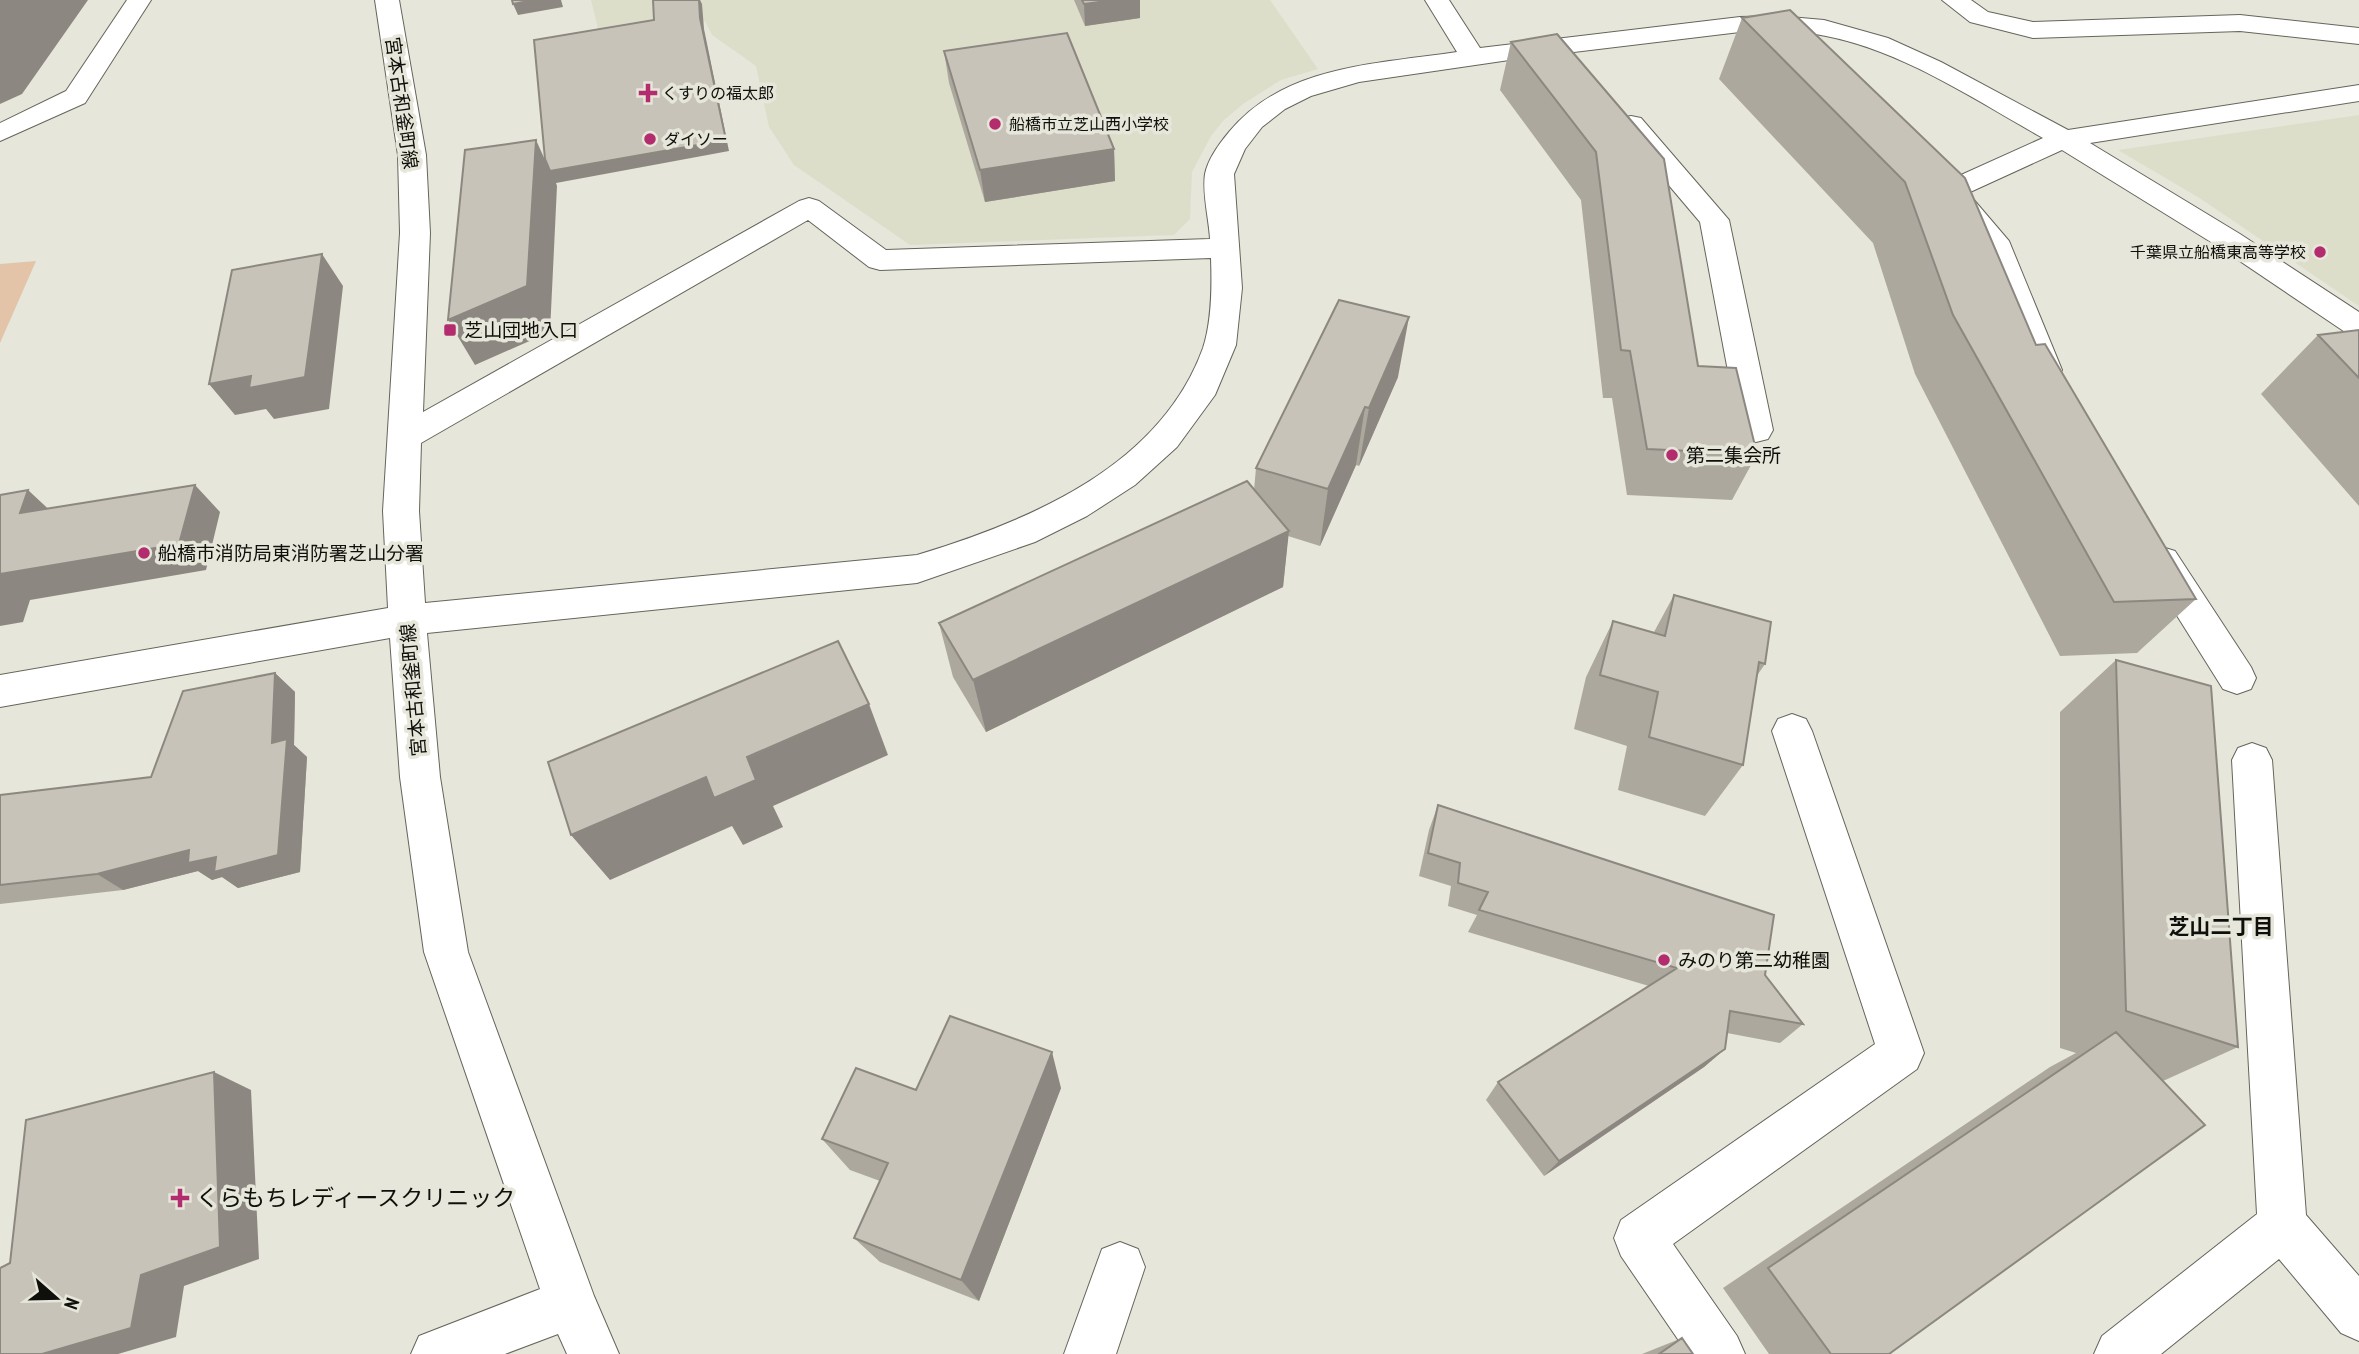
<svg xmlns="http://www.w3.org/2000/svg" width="2359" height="1354" font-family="'PT Sans Narrow','Noto Sans JP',sans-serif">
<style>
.built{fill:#dddeca}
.green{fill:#e3c4a8}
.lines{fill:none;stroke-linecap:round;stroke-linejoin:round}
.minor-casing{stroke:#65655b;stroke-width:2}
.minor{fill:#fff;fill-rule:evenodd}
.wall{fill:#aca89e}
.shaded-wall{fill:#8c8881}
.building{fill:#c8c3b8;stroke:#8c8881;stroke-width:2}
.poi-dot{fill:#b32c6e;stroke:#e6e6da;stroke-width:2.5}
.labels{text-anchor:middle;stroke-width:7;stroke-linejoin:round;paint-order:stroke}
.far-poi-label{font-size:16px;fill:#0f0f0b;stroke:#e6e6da;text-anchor:start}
.street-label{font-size:19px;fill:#0f0f0b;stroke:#e6e6da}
.poi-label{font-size:19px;fill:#0f0f0b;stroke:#e6e6da;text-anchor:start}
.neighbourhood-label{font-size:21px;font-weight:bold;fill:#0f0f0b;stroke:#e6e6da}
.near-poi-label{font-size:23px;fill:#0f0f0b;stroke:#e6e6da;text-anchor:start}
</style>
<rect width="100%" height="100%" fill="#e6e6da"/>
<!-- built -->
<path class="built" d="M 591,0 L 1270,0 L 1318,69 L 1281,80 L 1243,104 L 1223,121 L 1211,136 L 1192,172 L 1190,219 L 1174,235 L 910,245 L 794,165 L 769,127 L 756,66 L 712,35 L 705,21 L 600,37 Z
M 2359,115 L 2359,306 L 2201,199 L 2118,150 Z"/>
<!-- green -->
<path class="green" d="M 36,261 L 0,343 L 0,264 Z"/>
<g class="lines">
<!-- minor casing -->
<g class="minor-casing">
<path id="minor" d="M 127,0 L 151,0 L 85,103 L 0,141 L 0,123 L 66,91 Z
M 375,0 L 399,0 L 426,155 L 430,233 L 423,412 L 799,201 L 809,198 L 819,201 L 886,250 L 1210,239 C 1209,219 1202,194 1205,174 C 1208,159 1219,144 1229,132 C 1284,65 1377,64 1457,52 L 1425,0 L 1449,0 L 1480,48 L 1740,17 L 1777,16 L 1824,20 L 1888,38 L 1941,62 L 2068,130 L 2359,85 L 2359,101 L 2090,143 L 2240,234 L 2359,312 L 2359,338 L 2348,334 L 2219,247 L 2062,150 L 1968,193 L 2009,241 L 2062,370 L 2057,378 L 2046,381 L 2035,378 L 1980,244 L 1937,190 L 1941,184 L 2043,138 C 1975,100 1903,51 1826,36 C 1798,30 1769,30 1740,32 L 1523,58 L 1359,82 L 1311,96 L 1285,109 L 1262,127 L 1245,149 L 1234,174 L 1242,288 L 1236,345 L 1215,395 L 1177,447 L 1135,485 L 1087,516 L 1035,542 L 917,583 L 427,633 L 440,777 L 468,952 L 594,1296 L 619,1354 L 567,1354 L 558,1334 L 505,1354 L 411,1354 L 419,1336 L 540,1289 L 424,952 L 400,777 L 390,638 L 0,707 L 0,675 L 388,608 L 383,511 L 400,233 L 398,155 ZM 808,220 L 869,267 L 880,270 L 1211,258 C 1212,286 1212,321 1203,348 C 1160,467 1029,521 917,555 L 425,603 L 419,511 L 421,443 Z
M 1942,0 L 1971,0 L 1988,12 L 2033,22 L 2240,15 L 2359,28 L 2359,44 L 2240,31 L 2033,38 L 1970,22 Z
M 1631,116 L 1641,118 L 1729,220 L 1773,430 L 1768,439 L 1756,442 L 1744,439 L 1739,430 L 1700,222 L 1617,124 L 1621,118 Z
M 2162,547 L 2175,551 L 2251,667 L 2256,678 L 2251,689 L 2237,694 L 2223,689 L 2149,571 L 2144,561 L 2149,551 Z
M 1792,714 L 1806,719 L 1812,731 L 1924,1053 L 1917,1069 L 1673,1244 L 1737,1336 L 1745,1354 L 1688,1354 L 1621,1256 L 1614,1238 L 1621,1220 L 1875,1044 L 1772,731 L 1778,719 Z
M 2252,743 L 2266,748 L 2272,760 L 2306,1215 L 2359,1276 L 2359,1341 L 2341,1333 L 2279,1259 L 2161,1354 L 2094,1354 L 2102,1336 L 2257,1214 L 2232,760 L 2238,748 Z
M 1120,1242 L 1138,1249 L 1145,1267 L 1116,1354 L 1064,1354 L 1102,1249 Z"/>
</g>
<!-- minor -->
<use href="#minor" class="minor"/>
</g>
<!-- wall -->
<path class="wall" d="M 1074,0 L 1140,0 L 1140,18 L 1085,26 Z
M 1790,10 L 2036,345 L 2196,599 L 2137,653 L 2060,656 L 1915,374 L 1873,243 L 1719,79 L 1742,18 Z
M 1557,34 L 1698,366 L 1757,454 L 1732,500 L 1627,495 L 1612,398 L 1603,398 L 1581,200 L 1500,90 L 1511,42 Z
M 944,51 L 1114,149 L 1115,181 L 985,202 L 949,83 Z
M 2359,330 L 2359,506 L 2261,394 L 2318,335 Z
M 1398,377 L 1359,466 L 1356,465 L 1320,546 L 1288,536 L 1283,587 L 986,732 L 953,677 L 939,623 L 1254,490 L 1256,468 Z
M 1674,595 L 1765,664 L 1756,677 L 1743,765 L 1705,816 L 1618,790 L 1627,746 L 1574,729 L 1586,677 L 1613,621 L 1654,632 Z
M 2116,660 L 2238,1047 L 2163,1081 L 1889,1354 L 1769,1354 L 1723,1288 L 2050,1067 L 2076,1053 L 2060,1048 L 2060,712 Z
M 275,673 L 295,692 L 294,745 L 307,757 L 300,872 L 238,888 L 222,877 L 212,880 L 198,871 L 123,890 L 0,904 L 0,795 L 151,777 Z
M 1438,805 L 1765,975 L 1803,1024 L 1780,1043 L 1727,1033 L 1725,1049 L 1704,1067 L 1544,1176 L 1486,1100 L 1498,1082 L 1649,986 L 1468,932 L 1477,915 L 1448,906 L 1451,886 L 1419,876 L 1429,830 Z
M 1061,1088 L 979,1301 L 880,1262 L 854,1238 L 880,1181 L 850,1170 L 822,1139 L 916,1090 Z
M 1682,1338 L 1693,1354 L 1642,1354 Z"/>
<!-- shaded-wall -->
<path class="shaded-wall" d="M 0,0 L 88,0 L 22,94 L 0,104 Z
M 534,0 L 561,0 L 563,7 L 518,15 L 513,4 Z
M 699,0 L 700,0 L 702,4 L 704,29 L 729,151 L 556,183 L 557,186 L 550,332 L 475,365 L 448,320 L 536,140 L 550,171 L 700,18 Z
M 1114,0 L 1140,0 L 1140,18 L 1085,26 L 1084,4 Z
M 1114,149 L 1115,181 L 985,202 L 980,170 Z
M 322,254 L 343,286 L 329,409 L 274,419 L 266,409 L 235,415 L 209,384 Z
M 1409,317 L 1398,377 L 1359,466 L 1369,408 Z
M 1365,407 L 1356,465 L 1320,546 L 1328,489 Z
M 195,485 L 220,512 L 206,570 L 30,600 L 23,622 L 0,626 L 0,574 Z
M 28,490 L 57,517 L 20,513 Z
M 1289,531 L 1283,587 L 986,732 L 973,680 Z
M 275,673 L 295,692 L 294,745 L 307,757 L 300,872 L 238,888 L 222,877 L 212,880 L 198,871 L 123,890 L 97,874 L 272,743 Z
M 869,704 L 888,755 L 773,806 L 783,827 L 743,845 L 732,826 L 610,880 L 571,835 Z
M 1725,1049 L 1704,1067 L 1544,1176 L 1559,1161 Z
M 1052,1052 L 1061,1088 L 979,1301 L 961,1280 Z
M 214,1072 L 251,1090 L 259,1259 L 184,1286 L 176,1337 L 118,1354 L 42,1354 L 141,1275 Z"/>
<!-- building -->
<path class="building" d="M 512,0 L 534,0 L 513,4 Z
M 653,0 L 699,0 L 700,18 L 726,140 L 550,171 L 545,159 L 534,40 L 654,20 Z
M 1082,0 L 1114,0 L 1084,4 Z
M 1790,10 L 1965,178 L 2036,345 L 2045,344 L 2196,599 L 2114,602 L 1953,315 L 1905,182 L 1742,18 Z
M 1067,33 L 1114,149 L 980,170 L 944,51 Z
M 1557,34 L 1664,159 L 1698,366 L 1736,368 L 1757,454 L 1647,449 L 1630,351 L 1621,350 L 1596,152 L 1511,42 Z
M 536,140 L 527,286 L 448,320 L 465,150 Z
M 322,254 L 305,377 L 249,388 L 251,376 L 209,384 L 232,270 Z
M 1339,300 L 1409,317 L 1369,408 L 1365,407 L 1328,489 L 1256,468 Z
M 2359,330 L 2359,378 L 2318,335 Z
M 1247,481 L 1289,531 L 973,680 L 939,623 Z
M 195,485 L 179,544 L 0,574 L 0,495 L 28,490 L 20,513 Z
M 1674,595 L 1771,622 L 1765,664 L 1759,662 L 1743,765 L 1649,737 L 1658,692 L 1600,675 L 1613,621 L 1665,636 Z
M 838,641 L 869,704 L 747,757 L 756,780 L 714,798 L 706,777 L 571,835 L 548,762 Z
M 2116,660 L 2211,686 L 2238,1047 L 2126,1011 Z
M 275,673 L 272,743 L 287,739 L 278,855 L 214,872 L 216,857 L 188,863 L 189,850 L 97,874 L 0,885 L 0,795 L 151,777 L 183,691 Z
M 1438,805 L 1774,915 L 1765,975 L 1803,1024 L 1730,1011 L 1725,1049 L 1559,1161 L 1498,1082 L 1677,968 L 1479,910 L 1488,892 L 1458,883 L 1460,863 L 1428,853 Z
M 950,1016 L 1052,1052 L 961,1280 L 854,1238 L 888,1163 L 822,1139 L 856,1068 L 916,1090 Z
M 2116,1032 L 2205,1125 L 1889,1354 L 1831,1354 L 1768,1268 Z
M 214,1072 L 220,1247 L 141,1275 L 131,1328 L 42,1354 L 0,1354 L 0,1268 L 10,1263 L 26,1120 Z
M 1682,1338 L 1693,1354 L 1659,1354 Z"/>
<!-- markers -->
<g class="poi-dot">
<path d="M644.5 82.5h7v7h7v7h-7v7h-7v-7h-7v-7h7z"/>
<circle cx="995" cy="124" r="7"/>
<circle cx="650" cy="139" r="7"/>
<circle cx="2320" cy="252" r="7"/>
<rect x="443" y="323" width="14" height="14" rx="3.5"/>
<circle cx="1672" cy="455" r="7"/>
<circle cx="144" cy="553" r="7"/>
<circle cx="1664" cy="960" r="7"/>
<path d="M176.5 1187.5h7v7h7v7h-7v7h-7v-7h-7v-7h7z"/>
</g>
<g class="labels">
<!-- far-poi labels -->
<g class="far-poi-label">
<text x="662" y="99">くすりの福太郎</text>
<text x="1009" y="130">船橋市立芝山西小学校</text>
<text x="664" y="145">ダイソー</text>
<text x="2306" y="258" text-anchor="end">千葉県立船橋東高等学校</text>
</g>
<!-- street labels -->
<g class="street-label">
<text transform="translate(402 103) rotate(82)" y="7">宮本古和釜町線</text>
<text transform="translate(413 690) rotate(-95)" y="7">宮本古和釜町線</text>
</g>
<!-- poi labels -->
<g class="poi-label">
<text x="464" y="337">芝山団地入口</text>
<text x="1686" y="462">第二集会所</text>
<text x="158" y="560">船橋市消防局東消防署芝山分署</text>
<text x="1678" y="967">みのり第二幼稚園</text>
</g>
<!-- neighbourhood labels -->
<g class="neighbourhood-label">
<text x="2221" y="934">芝山二丁目</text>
</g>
<!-- near-poi labels -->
<g class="near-poi-label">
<text x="196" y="1206">くらもちレディースクリニック</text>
</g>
</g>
<!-- north arrow -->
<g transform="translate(56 1298) rotate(110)" stroke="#e6e6da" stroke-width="5" paint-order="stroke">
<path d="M0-5L12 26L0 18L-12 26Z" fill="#0f0f0b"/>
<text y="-10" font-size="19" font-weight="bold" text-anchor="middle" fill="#0f0f0b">N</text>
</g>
</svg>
